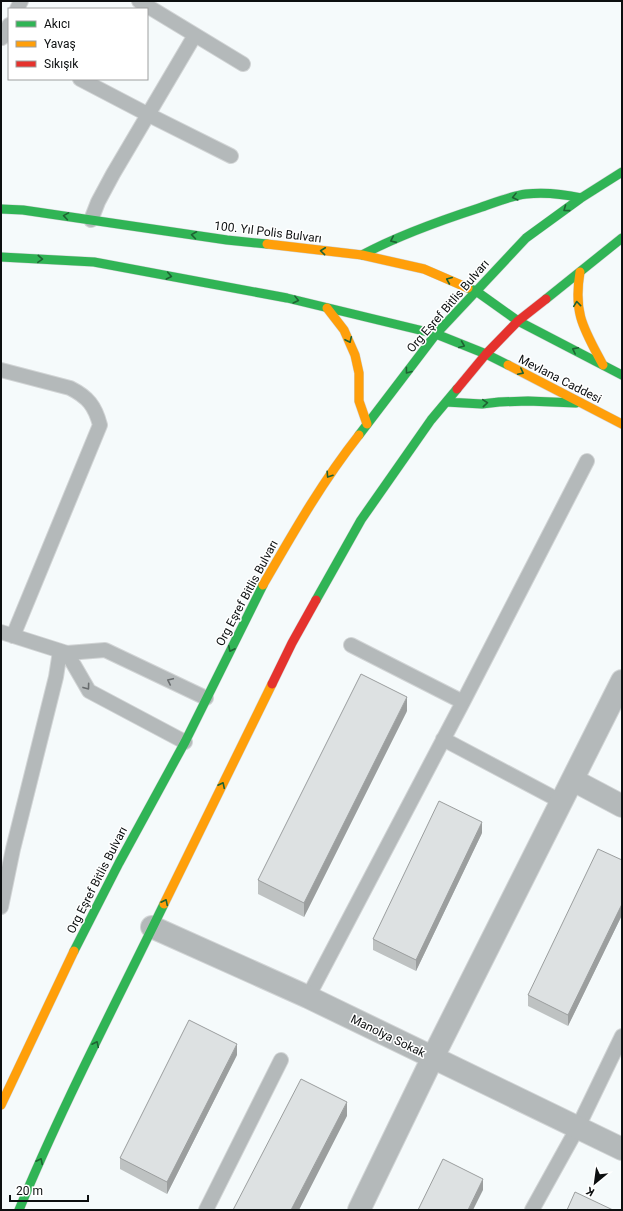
<svg xmlns="http://www.w3.org/2000/svg" width="623" height="1211" font-family="Roboto,sans-serif">
<style>
.lines{fill:none;stroke-linecap:round;stroke-linejoin:round}
.lane-casing{stroke:#d1d4d5;stroke-width:16}
.street-casing{stroke:#d1d4d5;stroke-width:24}
.fast-casing{stroke:#d1d4d5;stroke-width:10}
.slow-casing{stroke:#d1d4d5;stroke-width:10}
.jam-casing{stroke:#d1d4d5;stroke-width:10}
.lane{stroke:#b4b9ba;stroke-width:14}
.street{stroke:#b4b9ba;stroke-width:22}
.fast{stroke:#30b455;stroke-width:9}
.slow{stroke:#ff9f0a;stroke-width:9}
.jam{stroke:#e5322d;stroke-width:9}
.wall{fill:#bec2c2}
.shaded-wall{fill:#9b9e9e}
.building{fill:#dde1e2;stroke:#9b9e9e}
.oneway{stroke:#1e6232}
.oneway2{stroke:#686c6e}
.labels{text-anchor:middle;stroke-width:3;stroke-linejoin:round;paint-order:stroke}
.street-label{font-size:12px;fill:#0c0f10;stroke:#fff}
</style>
<rect width="100%" height="100%" fill="#f5fafb"/>
<g class="lines">
<!-- lane casing -->
<g class="lane-casing">
<path id="lane" d="M 139,1 L 243,64
M 17,9 L 21,1
M 2,38 L 9,25
M 80,79 L 147,114 L 231,156
M 91,220 L 98,202 L 113,174 L 195,35
M 1,370 L 70,388 C 88,397 95,406 100,425 L 13,636
M 1,632 L 67,653 L 105,650 L 206,698
M 351,645 L 463,702
M 67,653 L 89,691 L 185,742
M 443,739 L 562,802
M 1,907 L 13,849 L 56,677 L 60,651
M 308,997 L 463,702 L 587,461
M 206,1210 L 281,1060
M 532,1210 L 578,1127 L 622,1036"/>
</g>
<!-- street casing -->
<g class="street-casing">
<path id="street" d="M 573,780 L 622,806
M 152,927 L 308,997 L 622,1149
M 359,1210 L 433,1057 L 622,681"/>
</g>
<!-- fast casing -->
<g class="fast-casing">
<path id="fast" d="M 1,209 L 23,210 L 227,240 L 267,244
M 362,255 C 399,235 439,221 479,208 C 494,203 510,196 526,194 C 545,192 563,194 581,198
M 1,257 L 94,262 L 287,298 L 436,334 L 486,354 L 508,365
M 468,288 L 476,291 L 518,321 L 622,375
M 546,299 L 622,238
M 446,402 L 482,404 L 499,402 L 528,401 L 576,403
M 359,435 L 436,334 L 526,238 L 581,198 L 622,172
M 316,600 L 361,520 L 431,420 L 457,389
M 74,951 L 119,863 L 185,742 L 263,585
M 19,1210 C 62,1106 115,1005 164,904"/>
</g>
<!-- slow casing -->
<g class="slow-casing">
<path id="slow" d="M 267,244 L 362,255 L 424,269 L 468,288
M 580,272 C 573,314 584,329 603,365
M 327,308 L 344,330 L 355,355 L 359,373 L 359,401 L 367,424
M 508,365 L 622,424
M 263,585 C 293,533 322,482 359,435
M 164,904 L 272,684
M 1,1105 L 74,951"/>
</g>
<!-- jam casing -->
<g class="jam-casing">
<path id="jam" d="M 457,389 L 486,354 L 518,321 L 546,299
M 272,684 L 292,643 L 316,600"/>
</g>
<!-- lane -->
<use href="#lane" class="lane"/>
<!-- street -->
<use href="#street" class="street"/>
<!-- fast -->
<use href="#fast" class="fast"/>
<!-- slow -->
<use href="#slow" class="slow"/>
<!-- jam -->
<use href="#jam" class="jam"/>
</g>
<!-- wall -->
<path class="wall" d="M 407,711 L 304,917 L 258,894 L 258,880 Z
M 482,833 L 416,971 L 373,950 L 373,939 Z
M 622,860 L 622,915 L 568,1026 L 528,1006 L 528,995 Z
M 237,1055 L 167,1194 L 120,1169 L 120,1158 Z"/>
<!-- shaded-wall -->
<path class="shaded-wall" d="M 407,697 L 407,711 L 304,917 L 304,903 Z
M 482,822 L 482,833 L 416,971 L 416,960 Z
M 622,904 L 622,915 L 568,1026 L 568,1015 Z
M 237,1044 L 237,1055 L 167,1194 L 167,1182 Z
M 347,1102 L 347,1116 L 299,1210 L 291,1210 Z
M 483,1179 L 483,1190 L 473,1210 L 468,1210 Z"/>
<!-- building -->
<path class="building" d="M 361,674 L 407,697 L 304,903 L 258,880 Z
M 439,801 L 482,822 L 416,960 L 373,939 Z
M 598,849 L 622,860 L 622,904 L 568,1015 L 528,995 Z
M 189,1020 L 237,1044 L 167,1182 L 120,1158 Z
M 301,1079 L 347,1102 L 291,1210 L 233,1210 Z
M 443,1159 L 483,1179 L 468,1210 L 418,1210 Z
M 575,1192 L 613,1210 L 567,1210 Z"/>
<!-- one-way arrows -->
<defs><path id="oneway-chevron" d="M-2-3.5L2.5 0L-2 3.5" fill="none" stroke-width="1.6" stroke-linecap="round" stroke-linejoin="round"/></defs>
<g class="oneway">
<use href="#oneway-chevron" transform="translate(515 197) rotate(166)"/>
<use href="#oneway-chevron" transform="translate(566 209) rotate(144)"/>
<use href="#oneway-chevron" transform="translate(66 216) rotate(-171)"/>
<use href="#oneway-chevron" transform="translate(194 235) rotate(-172)"/>
<use href="#oneway-chevron" transform="translate(393 240) rotate(156)"/>
<use href="#oneway-chevron" transform="translate(323 251) rotate(-174)"/>
<use href="#oneway-chevron" transform="translate(40 259) rotate(3)"/>
<use href="#oneway-chevron" transform="translate(169 276) rotate(11)"/>
<use href="#oneway-chevron" transform="translate(449 280) rotate(-157)"/>
<use href="#oneway-chevron" transform="translate(296 300) rotate(14)"/>
<use href="#oneway-chevron" transform="translate(577 304) rotate(-96)"/>
<use href="#oneway-chevron" transform="translate(349 340) rotate(65)"/>
<use href="#oneway-chevron" transform="translate(462 345) rotate(22)"/>
<use href="#oneway-chevron" transform="translate(575 350) rotate(-153)"/>
<use href="#oneway-chevron" transform="translate(408 371) rotate(127)"/>
<use href="#oneway-chevron" transform="translate(521 372) rotate(27)"/>
<use href="#oneway-chevron" transform="translate(485 403) rotate(-5)"/>
<use href="#oneway-chevron" transform="translate(329 475) rotate(123)"/>
<use href="#oneway-chevron" transform="translate(231 649) rotate(116)"/>
<use href="#oneway-chevron" transform="translate(222 785) rotate(-64)"/>
<use href="#oneway-chevron" transform="translate(165 902) rotate(-64)"/>
<use href="#oneway-chevron" transform="translate(96 1044) rotate(-64)"/>
<use href="#oneway-chevron" transform="translate(40 1161) rotate(-64)"/>
</g>
<g class="oneway2">
<use href="#oneway-chevron" transform="translate(170 681) rotate(-155)"/>
<use href="#oneway-chevron" transform="translate(87 687) rotate(54)"/>
</g>
<g class="labels">
<!-- street labels -->
<g class="street-label">
<text transform="translate(268 232) rotate(7)" y="4">100. Yıl Polis Bulvarı</text>
<text transform="translate(448 306) rotate(-49)" y="4">Org Eşref Bitlis Bulvarı</text>
<text transform="translate(560 379) rotate(27)" y="4">Mevlana Caddesi</text>
<text transform="translate(247 593) rotate(-62)" y="4">Org Eşref Bitlis Bulvarı</text>
<text transform="translate(97 880) rotate(-63)" y="4">Org Eşref Bitlis Bulvarı</text>
<text transform="translate(388 1036) rotate(26)" y="4">Manolya Sokak</text>
</g>
</g>
<!-- border -->
<rect width="623" height="1211" fill="none" stroke="#0c0f10" stroke-width="4"/>
<!-- legend -->
<rect x="8" y="8" width="140" height="72" fill="#ffffff" stroke="#9e9f9f"/>
<rect x="16" y="21" width="20" height="6" fill="#30b455" stroke="#9e9f9f"/>
<text x="44" y="28" font-size="12" fill="#0c0f10">Akıcı</text>
<rect x="16" y="41" width="20" height="6" fill="#ff9f0a" stroke="#9e9f9f"/>
<text x="44" y="48" font-size="12" fill="#0c0f10">Yavaş</text>
<rect x="16" y="61" width="20" height="6" fill="#e5322d" stroke="#9e9f9f"/>
<text x="44" y="68" font-size="12" fill="#0c0f10">Sıkışık</text>
<!-- north arrow -->
<g transform="translate(595 1183) rotate(209)" stroke="#ffffff" stroke-width="3" paint-order="stroke">
<path d="M0-3L7 15L0 10L-7 15Z" fill="#0c0f10"/>
<text y="-6" font-size="11" font-weight="bold" text-anchor="middle" fill="#0c0f10">K</text>
</g>
<!-- scale -->
<path d="M10 1195v6h78v-6" fill="none" stroke="#0c0f10" stroke-width="2"/>
<text x="16" y="1195" font-size="12" fill="#0c0f10" stroke="#ffffff" stroke-width="3" paint-order="stroke">20 m</text>
</svg>
